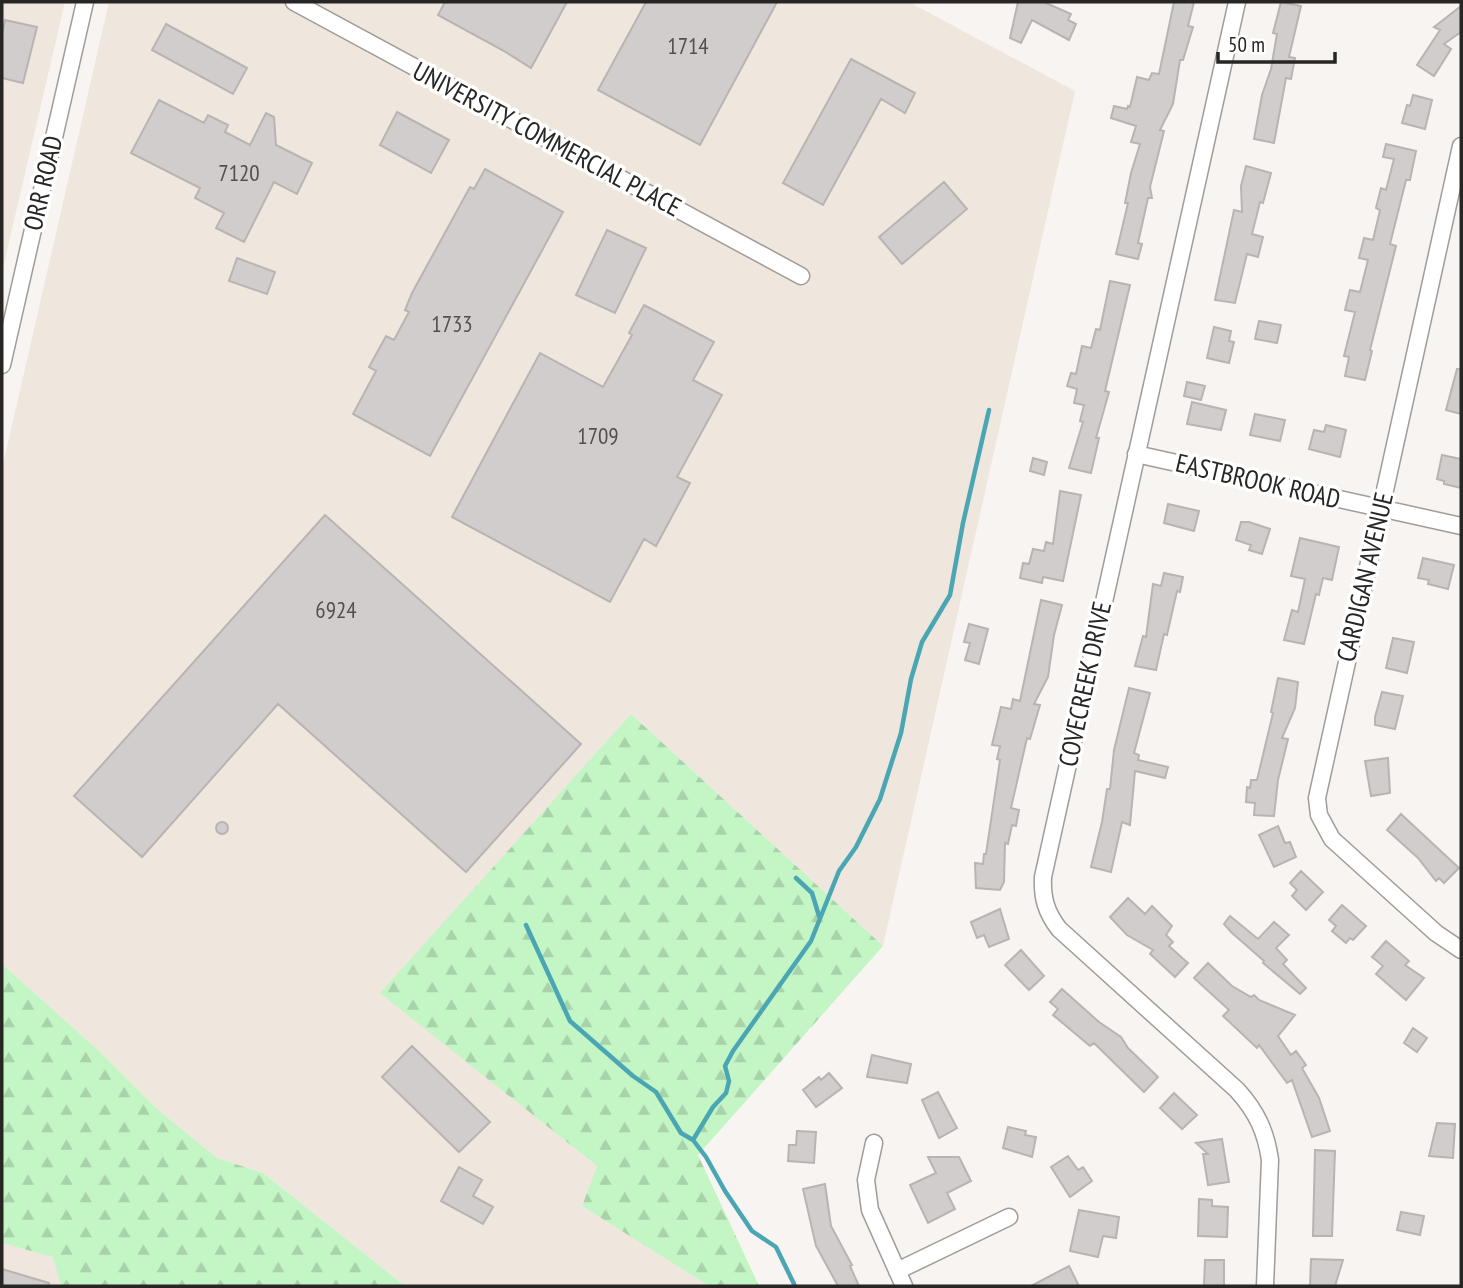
<svg xmlns="http://www.w3.org/2000/svg" width="1463" height="1288" font-family="'PT Sans Narrow',sans-serif">
<style>
.built{fill:#efe7dd}
.forest{fill:url(#forest-firs)}
.lines{fill:none;stroke-linecap:round;stroke-linejoin:round}
.stream{stroke:#4ba6b4;stroke-width:4.5}
.building{fill:#d1cdcc;stroke:#b8b4b3;stroke-width:2}
.street-casing{stroke:#9f9c99;stroke-width:19}
.street{stroke:#fff;stroke-width:16}
.labels{text-anchor:middle;stroke-width:7;stroke-linejoin:round;paint-order:stroke}
.number-label{font-size:23px;fill:#52504f}
.street-label{font-size:26px;fill:#272625;stroke:#fff}
</style>
<defs>
<pattern id="forest-firs" width="22" height="20" patternUnits="userSpaceOnUse" patternTransform="scale(1.75)"><rect width="22" height="20" fill="#c3f5c5"/><path d="M5 1l3.5 6h-7zM16 11l3.5 6h-7z" fill="#a8d2a9"/></pattern>
</defs>
<rect width="100%" height="100%" fill="#f7f4f1"/>
<!-- built -->
<path class="built" d="M 2,2 L 65,2 L 2,272 Z
M 109,2 L 909,2 L 1075,91 L 883,946 L 631,714 L 381,993 L 597,1166 L 582,1206 L 709,1286 L 405,1286 L 263,1173 L 217,1158 L 156,1108 L 98,1050 L 2,964 L 2,469 Z
M 2,1243 L 54,1257 L 61,1286 L 2,1286 Z"/>
<!-- forest -->
<path class="forest" d="M 631,714 L 883,946 L 698,1155 L 759,1286 L 709,1286 L 582,1206 L 597,1166 L 380,993 Z
M 2,964 L 98,1050 L 156,1108 L 217,1158 L 263,1173 L 405,1286 L 61,1286 L 53,1257 L 2,1243 Z"/>
<g class="lines">
<!-- stream -->
<path class="stream" d="M 796,878 L 812,893 L 819,916
M 526,925 L 570,1021 L 633,1076 L 656,1092 L 681,1133 L 693,1140 L 706,1157 L 725,1191 L 752,1231 L 776,1247 L 795,1286
M 693,1140 L 713,1107 L 726,1093 L 729,1081 L 725,1066 L 733,1051 L 811,941 L 839,871 L 856,847 L 880,799 L 901,733 L 911,679 L 922,642 L 950,595 L 963,523 L 989,410"/>
</g>
<!-- building -->
<path class="building" d="M 445,2 L 567,2 L 531,68 L 504,51 L 438,15 Z
M 646,2 L 777,2 L 700,145 L 598,90 Z
M 1018,2 L 1044,2 L 1071,14 L 1068,20 L 1076,24 L 1069,40 L 1032,20 L 1021,43 L 1010,38 Z
M 1174,2 L 1194,2 L 1188,26 L 1193,27 L 1183,60 L 1180,60 L 1173,104 L 1160,130 L 1164,131 L 1150,187 L 1152,198 L 1148,198 L 1138,243 L 1142,244 L 1138,259 L 1116,254 L 1128,203 L 1125,203 L 1131,173 L 1140,144 L 1131,142 L 1136,126 L 1111,118 L 1114,106 L 1127,109 L 1128,106 L 1130,107 L 1137,77 L 1149,80 L 1152,73 L 1159,74 Z
M 1281,2 L 1301,6 L 1289,57 L 1295,58 L 1291,79 L 1286,78 L 1274,143 L 1254,139 L 1262,95 L 1271,69 L 1277,34 L 1273,33 Z
M 1461,6 L 1461,32 L 1444,44 L 1451,49 L 1434,76 L 1417,65 L 1440,30 L 1434,27 Z
M 5,20 L 37,27 L 23,83 L 2,78 L 2,34 Z
M 166,24 L 247,68 L 233,94 L 152,50 Z
M 851,59 L 915,93 L 905,113 L 881,99 L 823,205 L 783,183 Z
M 1413,95 L 1432,100 L 1425,129 L 1402,123 L 1407,105 L 1410,106 Z
M 159,100 L 204,123 L 208,115 L 228,125 L 225,132 L 250,145 L 266,113 L 274,117 L 276,145 L 312,163 L 297,194 L 274,182 L 244,242 L 216,228 L 224,213 L 195,198 L 200,188 L 131,153 Z
M 397,112 L 449,140 L 431,173 L 380,145 Z
M 1386,144 L 1416,151 L 1410,180 L 1406,180 L 1390,244 L 1396,246 L 1370,350 L 1372,351 L 1365,380 L 1345,376 L 1349,357 L 1344,356 L 1355,312 L 1345,310 L 1350,290 L 1360,292 L 1368,260 L 1359,258 L 1364,238 L 1373,240 L 1380,210 L 1376,208 L 1381,188 L 1386,190 L 1394,159 L 1383,157 Z
M 1246,166 L 1271,173 L 1263,203 L 1260,202 L 1252,234 L 1263,237 L 1258,257 L 1247,254 L 1235,303 L 1215,300 L 1234,210 L 1242,212 L 1241,186 Z
M 485,169 L 563,212 L 430,456 L 353,414 L 376,371 L 369,367 L 386,336 L 394,340 L 409,312 L 405,310 L 412,293 L 470,187 L 474,189 Z
M 944,182 L 967,209 L 902,264 L 879,237 Z
M 607,230 L 646,248 L 615,313 L 576,295 Z
M 237,258 L 275,272 L 267,294 L 229,281 Z
M 1110,281 L 1130,285 L 1105,391 L 1109,392 L 1096,438 L 1099,438 L 1091,473 L 1069,468 L 1083,422 L 1080,421 L 1084,405 L 1074,403 L 1077,389 L 1067,386 L 1071,373 L 1076,374 L 1082,346 L 1091,348 L 1096,329 L 1100,330 Z
M 644,305 L 714,342 L 693,380 L 722,395 L 677,477 L 690,483 L 656,546 L 644,539 L 610,602 L 452,517 L 540,353 L 603,387 L 632,335 L 629,333 Z
M 1259,321 L 1281,325 L 1277,343 L 1255,339 Z
M 1214,327 L 1231,331 L 1229,341 L 1234,342 L 1229,363 L 1207,358 Z
M 1457,369 L 1461,369 L 1461,414 L 1446,410 Z
M 1187,382 L 1205,386 L 1201,400 L 1184,396 Z
M 1192,402 L 1226,410 L 1221,430 L 1187,424 Z
M 1255,414 L 1285,420 L 1280,441 L 1250,435 Z
M 1326,425 L 1346,430 L 1340,457 L 1309,449 L 1314,430 L 1324,432 Z
M 1442,455 L 1461,459 L 1461,488 L 1444,484 L 1444,481 L 1437,479 Z
M 1033,458 L 1047,462 L 1044,475 L 1030,471 Z
M 1060,491 L 1081,495 L 1063,581 L 1043,577 L 1042,583 L 1020,578 L 1023,563 L 1029,564 L 1033,549 L 1044,551 L 1046,542 L 1053,544 Z
M 1168,504 L 1199,511 L 1194,531 L 1164,523 Z
M 325,515 L 581,744 L 466,872 L 278,704 L 142,857 L 74,796 Z
M 1241,522 L 1249,522 L 1270,529 L 1262,554 L 1249,550 L 1251,545 L 1236,540 Z
M 1300,538 L 1339,547 L 1332,580 L 1323,578 L 1319,595 L 1316,594 L 1304,644 L 1284,640 L 1292,610 L 1298,612 L 1305,579 L 1291,576 Z
M 1423,558 L 1454,565 L 1448,589 L 1428,584 L 1429,580 L 1418,578 Z
M 1164,573 L 1183,577 L 1180,592 L 1177,591 L 1167,635 L 1164,634 L 1156,670 L 1135,666 L 1143,636 L 1146,637 L 1153,584 L 1161,586 Z
M 1041,600 L 1062,605 L 1054,635 L 1048,677 L 1034,704 L 1040,705 L 1030,739 L 1027,738 L 1011,808 L 1019,810 L 1016,826 L 1012,825 L 1008,844 L 1005,843 L 1004,882 L 1000,890 L 976,888 L 975,863 L 983,864 L 984,854 L 986,854 L 1000,760 L 997,759 L 1000,746 L 992,745 L 1001,707 L 1011,709 L 1013,699 L 1020,701 Z
M 969,624 L 988,629 L 979,664 L 965,660 L 970,643 L 964,642 Z
M 1393,638 L 1414,642 L 1407,673 L 1386,668 Z
M 1278,678 L 1298,682 L 1295,708 L 1282,738 L 1288,739 L 1278,780 L 1274,816 L 1254,815 L 1255,803 L 1246,802 L 1247,787 L 1250,788 L 1251,780 L 1257,780 L 1273,713 L 1271,712 Z
M 1129,688 L 1150,693 L 1134,753 L 1139,755 L 1138,760 L 1168,767 L 1165,778 L 1135,771 L 1130,825 L 1122,822 L 1111,872 L 1091,867 L 1102,822 L 1107,789 L 1110,789 L 1114,750 Z
M 1382,692 L 1403,696 L 1395,729 L 1375,725 L 1375,717 Z
M 1388,758 L 1390,793 L 1371,796 L 1365,761 Z
M 1401,814 L 1459,868 L 1444,883 L 1439,878 L 1436,881 L 1418,858 L 1387,830 Z
M216 828a6 6 0 1 1 12 0a6 6 0 1 1-12 0Z
M 1278,826 L 1285,843 L 1290,842 L 1296,857 L 1274,867 L 1259,835 Z
M 1301,871 L 1323,892 L 1306,910 L 1292,896 L 1297,890 L 1290,883 Z
M 1128,898 L 1145,914 L 1152,906 L 1172,926 L 1166,935 L 1173,942 L 1169,946 L 1188,963 L 1175,977 L 1150,954 L 1153,950 L 1127,935 L 1110,917 Z
M 1342,905 L 1366,926 L 1353,940 L 1350,938 L 1346,943 L 1332,931 L 1336,926 L 1329,920 Z
M 1000,909 L 1009,939 L 989,947 L 984,935 L 977,938 L 971,922 Z
M 1230,916 L 1258,939 L 1274,922 L 1289,935 L 1276,948 L 1287,960 L 1283,964 L 1306,988 L 1300,994 L 1263,963 L 1264,961 L 1231,932 L 1224,924 Z
M 1386,941 L 1409,961 L 1405,965 L 1424,978 L 1406,1000 L 1376,974 L 1383,966 L 1372,957 Z
M 1021,950 L 1044,976 L 1029,990 L 1005,965 Z
M 1208,963 L 1232,986 L 1251,997 L 1254,995 L 1259,1000 L 1295,1015 L 1278,1036 L 1291,1055 L 1296,1051 L 1306,1065 L 1302,1068 L 1319,1098 L 1330,1131 L 1312,1137 L 1292,1080 L 1287,1083 L 1259,1045 L 1257,1048 L 1223,1016 L 1229,1010 L 1194,978 Z
M 1062,989 L 1099,1022 L 1121,1037 L 1128,1048 L 1158,1077 L 1144,1092 L 1094,1043 L 1090,1046 L 1053,1015 L 1058,1009 L 1050,1002 Z
M 1413,1028 L 1427,1038 L 1417,1052 L 1404,1043 Z
M 412,1046 L 490,1122 L 459,1152 L 382,1077 Z
M 872,1055 L 911,1064 L 907,1083 L 867,1077 Z
M 829,1073 L 842,1088 L 816,1107 L 803,1090 L 819,1077 L 821,1080 Z
M 938,1092 L 957,1128 L 939,1138 L 922,1100 Z
M 1174,1093 L 1197,1115 L 1182,1129 L 1160,1108 Z
M 1437,1123 L 1455,1124 L 1453,1158 L 1429,1156 Z
M 1008,1127 L 1026,1131 L 1025,1135 L 1036,1137 L 1032,1157 L 1003,1148 Z
M 797,1131 L 816,1132 L 814,1163 L 788,1161 L 789,1145 L 796,1145 Z
M 1222,1139 L 1229,1182 L 1208,1185 L 1203,1154 L 1208,1154 L 1196,1143 Z
M 1315,1150 L 1335,1151 L 1332,1236 L 1313,1236 Z
M 1068,1156 L 1078,1170 L 1083,1167 L 1092,1181 L 1070,1197 L 1051,1167 Z
M 928,1157 L 959,1157 L 971,1181 L 947,1193 L 955,1209 L 928,1223 L 910,1185 L 936,1173 Z
M 459,1167 L 482,1180 L 473,1196 L 493,1207 L 483,1224 L 441,1201 Z
M 825,1184 L 831,1226 L 852,1265 L 850,1266 L 859,1286 L 838,1286 L 816,1246 L 803,1189 Z
M 1199,1199 L 1212,1200 L 1212,1206 L 1228,1207 L 1227,1237 L 1198,1236 Z
M 1079,1210 L 1119,1217 L 1116,1238 L 1103,1236 L 1098,1257 L 1070,1251 Z
M 1401,1212 L 1424,1216 L 1420,1235 L 1397,1230 Z
M 1311,1259 L 1343,1260 L 1335,1286 L 1310,1286 Z
M 1205,1260 L 1224,1260 L 1224,1286 L 1204,1286 Z
M 1069,1266 L 1079,1286 L 1031,1286 Z
M 2,1269 L 49,1283 L 48,1286 L 2,1286 Z"/>
<g class="lines">
<!-- street casing -->
<g class="street-casing">
<path id="street" d="M 294,2 L 801,276
M 1237,2 L 1043,877 C 1042,898 1046,912 1059,929 L 1237,1090 C 1257,1112 1266,1132 1270,1160 L 1265,1286
M 1461,146 L 1317,798 L 1319,815 L 1332,839 L 1436,933 L 1461,950
M 2,365 L 85,2
M 1136,454 L 1461,526
M 874,1143 L 866,1180 L 870,1210 L 904,1286
M 897,1271 L 1009,1217"/>
</g>
<!-- street -->
<use href="#street" class="street"/>
</g>
<g class="labels">
<!-- number labels -->
<g class="number-label">
<text x="688" y="54">1714</text>
<text x="239" y="181">7120</text>
<text x="452" y="332">1733</text>
<text x="598" y="444">1709</text>
<text x="336" y="618">6924</text>
</g>
<!-- street labels -->
<g class="street-label">
<text transform="translate(547 139) rotate(28)" y="9">UNIVERSITY COMMERCIAL PLACE</text>
<text transform="translate(43 183) rotate(-77)" y="9">ORR ROAD</text>
<text transform="translate(1258 481) rotate(13)" y="9">EASTBROOK ROAD</text>
<text transform="translate(1365 577) rotate(-77)" y="9">CARDIGAN AVENUE</text>
<text transform="translate(1085 684) rotate(-78)" y="9">COVECREEK DRIVE</text>
</g>
</g>
<!-- border -->
<rect width="1463" height="1288" fill="none" stroke="#272625" stroke-width="7"/>
<!-- scale -->
<path d="M1218 52v10h117v-10" fill="none" stroke="#272625" stroke-width="3.5"/>
<text x="1228" y="52" font-size="21" fill="#272625" stroke="#ffffff" stroke-width="5" paint-order="stroke">50 m</text>
</svg>
